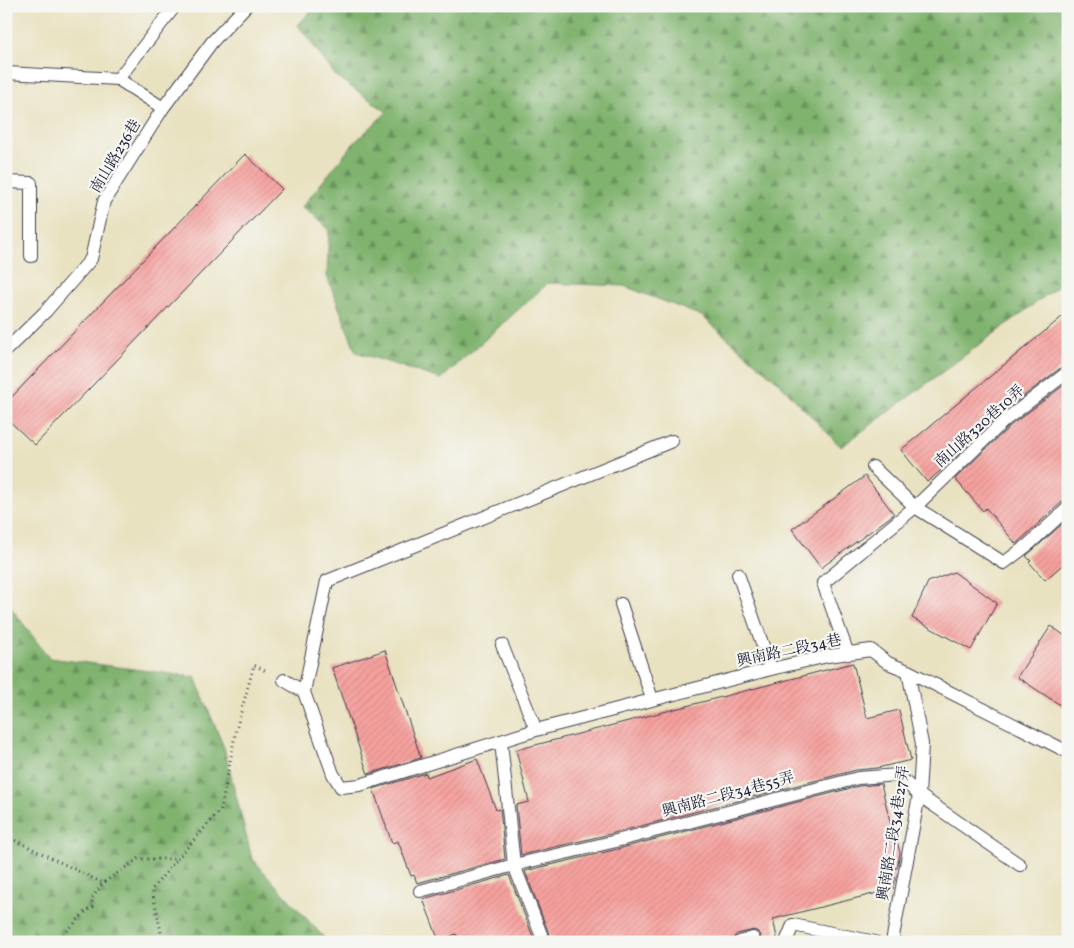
<svg xmlns="http://www.w3.org/2000/svg" width="1074" height="948" font-family="Vollkorn,'Noto Serif TC',serif">
<style>
.forest{fill:url(#forest-firs);stroke:#516a54}
.building{fill:url(#building-hatch)}
.lines{fill:none;stroke-linecap:round;stroke-linejoin:round}
.lane-casing{stroke:#403f4f;stroke-width:14}
.path{stroke:#403f4f;stroke-width:3;stroke-dasharray:1 4;stroke-linecap:butt}
.lane{stroke:#fff;stroke-width:12}
.labels{text-anchor:middle;stroke-width:4.5;stroke-linejoin:round;paint-order:stroke}
.street-label{font-size:15px;fill:#22223b;stroke:#f6f6f2}
</style>
<defs>
<pattern id="forest-firs" width="22" height="20" patternUnits="userSpaceOnUse" patternTransform="scale(1.25)"><rect width="22" height="20" fill="#80b36e"/><path d="M5 1l3.5 6h-7zM16 11l3.5 6h-7z" fill="#68915c"/></pattern>
<pattern id="building-hatch" width="6" height="6" patternUnits="userSpaceOnUse" patternTransform="scale(1.25)"><rect width="6" height="6" fill="#f6a19e"/><path d="M-1 1l2-2M0 6l6-6M5 7l2-2" fill="none" stroke="#d38a89"/></pattern>
</defs>
<rect width="100%" height="100%" fill="#f6f6f2"/>
<filter id="ink" filterUnits="userSpaceOnUse"><feTurbulence type="fractalNoise" baseFrequency=".02" numOctaves="2"/><feDisplacementMap in="SourceGraphic" scale="10" xChannelSelector="R" yChannelSelector="G"/><feConvolveMatrix kernelMatrix="1 2 1 2 8 2 1 2 1" color-interpolation-filters="sRGB"/></filter>
<filter id="wash" filterUnits="userSpaceOnUse"><feTurbulence type="fractalNoise" baseFrequency=".0096" numOctaves="4" result="noise"/><feDisplacementMap in="SourceGraphic" scale="20" xChannelSelector="R" yChannelSelector="G"/><feGaussianBlur stdDeviation="1.12" result="paint"/><feColorMatrix in="noise" values="0 0 0 0 0 0 0 0 0 0 0 0 0 0 0 0 0 1.4 0 .05"/><feComposite in="paint" operator="in"/></filter>
<g filter="url(#wash)">
<rect width="100%" height="100%" fill="#e9e2c1"/>
<!-- forest -->
<path class="forest" d="M 316,6 L 591,6 L 596,9 L 598,6 L 1068,6 L 1068,279 L 841,447 L 778,382 L 702,316 L 624,286 L 548,283 L 441,379 L 356,352 L 327,276 L 329,229 L 302,207 L 354,143 L 387,112 L 336,76 L 298,25 Z
M 6,601 L 49,658 L 195,677 L 224,748 L 252,859 L 328,942 L 6,942 Z"/>
<g id="blocks">
<!-- building -->
<path class="building" d="M 245,154 L 282,189 L 35,445 L 6,418 L 6,403 Z
M 1068,312 L 1068,364 L 1063,366 L 1000,414 L 945,467 L 927,482 L 901,450 Z
M 1068,382 L 1068,500 L 1062,502 L 1016,544 L 986,508 L 983,511 L 955,479 L 1010,426 Z
M 865,476 L 894,514 L 821,568 L 792,529 Z
M 1068,519 L 1068,560 L 1045,580 L 1029,562 L 1031,561 L 1026,556 Z
M 954,572 L 997,603 L 971,650 L 912,618 L 928,582 Z
M 1051,626 L 1068,638 L 1068,710 L 1017,677 Z
M 385,650 L 421,758 L 368,774 L 332,668 Z
M 853,663 L 867,718 L 899,710 L 911,760 L 877,768 L 856,770 L 610,834 L 521,855 L 516,805 L 529,802 L 516,750 Z
M 477,759 L 496,810 L 500,809 L 505,859 L 417,883 L 414,875 L 411,876 L 398,841 L 392,843 L 373,789 L 426,773 L 427,777 Z
M 881,784 L 895,842 L 897,841 L 900,853 L 897,868 L 893,869 L 895,878 L 893,889 L 773,919 L 778,942 L 760,942 L 761,935 L 758,932 L 754,930 L 737,934 L 734,937 L 732,942 L 552,942 L 525,871 L 614,850 L 859,786 Z
M 509,875 L 535,942 L 459,942 L 456,934 L 439,941 L 423,899 Z"/>
</g>
</g>
<g filter="url(#ink)">
<use href="#blocks" fill-opacity="0" stroke="#403f4f" stroke-width="1"/>
<g class="lines">
<!-- lane casing -->
<g class="lane-casing">
<path id="lane" d="M 6,73 L 118,79 L 163,108
M 118,79 L 175,6
M 6,182 L 31,183 L 31,256
M 6,350 L 46,311 L 91,259 L 104,201 L 163,108 L 212,42 L 246,6
M 873,467 L 915,507 L 1004,563 L 1029,544 L 1068,508
M 738,574 L 771,669
M 621,604 L 652,699
M 502,645 L 536,730
M 848,654 L 823,583 L 915,507 L 1005,420 L 1068,372
M 284,680 L 304,692
M 304,692 L 333,774 L 341,787 L 360,785 L 536,730 L 771,669 L 828,656 L 871,650 L 888,663 L 908,671 L 1068,752
M 304,692 L 327,581 L 672,441
M 501,742 L 514,865 L 544,942
M 420,891 L 514,865 L 612,842 L 858,778 L 898,775 L 919,795 L 1020,865
M 740,942 L 753,938
M 786,942 L 793,925 L 875,942
M 892,942 L 919,795 L 922,744 L 908,671"/>
</g>
<!-- path -->
<path class="path" d="M 6,836 L 103,883
M 57,942 L 86,911 L 93,907 L 92,898 L 103,883 L 138,859 L 177,859 L 221,809 L 236,730 L 254,665 L 268,672
M 163,942 L 152,889 L 177,859"/>
<!-- lane -->
<use href="#lane" class="lane"/>
</g>
</g>
<g class="labels">
<!-- street labels -->
<g class="street-label">
<text transform="translate(115 156) rotate(-59)" y="5">南山路236巷</text>
<text transform="translate(979 426) rotate(-42)" y="5">南山路320巷10弄</text>
<text transform="translate(789 650) rotate(-12)" y="5">興南路二段34巷</text>
<text transform="translate(728 794) rotate(-15)" y="5">興南路二段34巷55弄</text>
<text transform="translate(893 833) rotate(-81)" y="5">興南路二段34巷27弄</text>
</g>
</g>
<!-- margin -->
<rect width="1074" height="948" fill="none" stroke="#f6f6f2" stroke-width="25"/>
</svg>
